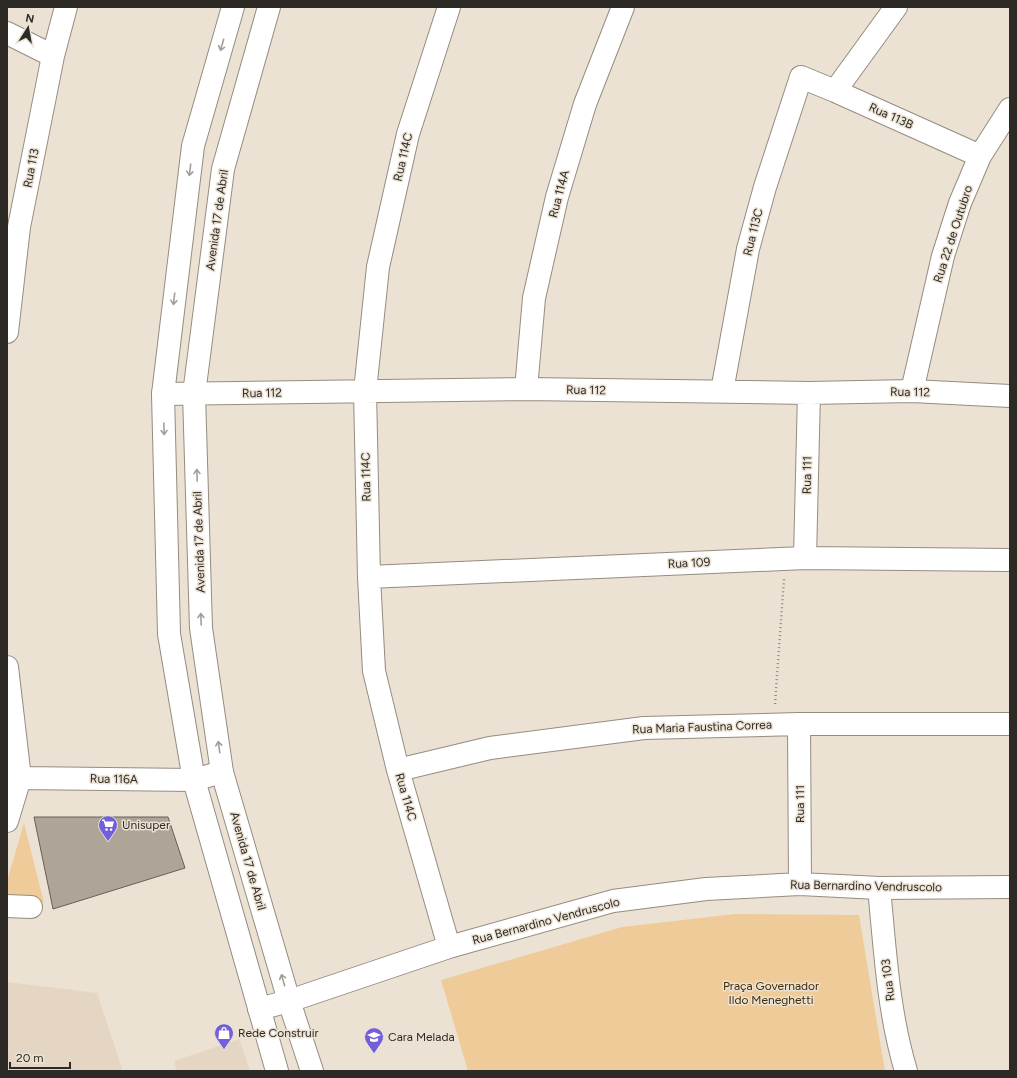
<svg xmlns="http://www.w3.org/2000/svg" width="1017" height="1078" font-family="Figtree,sans-serif">
<style>
.built{fill:#e4d6c2}
.green{fill:#efcb99}
.building{fill:#aea598;stroke:#686054}
.lines{fill:none;stroke-linecap:round;stroke-linejoin:round}
.minor-casing{stroke:#958c80;stroke-width:24}
.major-casing{stroke:#958c80;stroke-width:24}
.path{stroke:#908a80;stroke-width:2.5;stroke-dasharray:1 3;stroke-linecap:butt}
.minor{stroke:#fff;stroke-width:22}
.major{stroke:#fff;stroke-width:22}
.oneway{stroke:#a09f9d}
.labels{text-anchor:middle;stroke-width:3;stroke-linejoin:round;paint-order:stroke}
.street-label{font-size:12px;fill:#2d2a25;stroke:#ebe2d4}
.poi-label{font-size:12px;fill:#2d2a25;stroke:#ebe2d4;text-anchor:start}
.park-label{font-size:12px;fill:#412b02;stroke:#ebe2d4}
</style>
<rect width="100%" height="100%" fill="#ebe2d4"/>
<!-- built -->
<path class="built" d="M 7,982 L 97,993 L 123,1071 L 7,1071 Z
M 239,1039 L 250,1071 L 177,1071 L 174,1061 Z"/>
<!-- green -->
<path class="green" d="M 24,823 L 44,903 L 7,897 L 7,881 Z
M 735,914 L 859,915 L 885,1071 L 468,1071 L 441,980 L 622,927 Z"/>
<!-- building -->
<path class="building" d="M 34,817 L 168,817 L 185,868 L 53,909 Z"/>
<g class="lines">
<!-- minor casing -->
<g class="minor-casing">
<path id="minor" d="M 7,33 L 53,56
M 835,91 L 896,7
M 7,332 L 19,227 L 53,56 L 66,7
M 526,389 L 534,298 L 557,197 L 585,104 L 623,7
M 722,391 L 748,249 L 765,187 L 801,77 L 835,91 L 980,156
M 912,391 L 943,256 L 960,203 L 980,156 L 1010,109
M 163,394 L 526,389 L 809,393 L 912,391 L 1010,396
M 805,558 L 809,393
M 369,577 L 805,558 L 1010,560
M 7,667 L 20,778 L 7,821
M 799,724 L 800,884
M 398,770 L 490,748 L 644,728 L 799,724 L 1010,724
M 7,771 L 20,778 L 194,780 L 222,772
M 879,888 C 885,949 888,1011 906,1071
M 7,906 L 31,907
M 449,947 L 398,770 L 374,671 L 369,577 L 365,391 L 378,267 L 408,134 L 449,7
M 259,1009 L 289,1001 L 449,947 L 613,901 L 706,889 L 800,884 L 879,888 L 1010,887"/>
</g>
<!-- major casing -->
<g class="major-casing">
<path id="major" d="M 233,7 L 193,146 L 163,394 L 169,634 L 194,780 L 277,1071
M 269,7 L 223,169 L 194,394 L 201,628 L 222,772 L 289,1001 L 312,1071"/>
</g>
<!-- path -->
<path class="path" d="M 775,704 L 784,579"/>
<!-- minor -->
<use href="#minor" class="minor"/>
<!-- major -->
<use href="#major" class="major"/>
</g>
<!-- one-way arrows -->
<defs><path id="oneway-shaft" d="M-6 0H5M1.5-3L5.5 0L1.5 3" fill="none" stroke-width="1.6" stroke-linecap="round" stroke-linejoin="round"/></defs>
<g class="oneway">
<use href="#oneway-shaft" transform="translate(222 45) rotate(106)"/>
<use href="#oneway-shaft" transform="translate(190 170) rotate(97)"/>
<use href="#oneway-shaft" transform="translate(174 299) rotate(97)"/>
<use href="#oneway-shaft" transform="translate(164 429) rotate(88)"/>
<use href="#oneway-shaft" transform="translate(197 475) rotate(-92)"/>
<use href="#oneway-shaft" transform="translate(201 619) rotate(-92)"/>
<use href="#oneway-shaft" transform="translate(219 747) rotate(-98)"/>
<use href="#oneway-shaft" transform="translate(283 980) rotate(-106)"/>
</g>
<!-- icons -->
<defs>
<g id="supermarket-pin" transform="scale(1)"><path d="M0 17L-7.5 6A9.5 9.5 0 1 1 7.5 6Z" fill="#735fda" stroke="#ebe2d4"/><path d="M-6-5.5h2.5l.6 2H6L4.5 2H-2.5L-4.4-4H-6ZM-1.5 3.2a1.3 1.3 0 1 0 .1 0ZM3 3.2a1.3 1.3 0 1 0 .1 0Z" fill="#fff"/></g>
<g id="shop-pin" transform="scale(1)"><path d="M0 17L-7.5 6A9.5 9.5 0 1 1 7.5 6Z" fill="#735fda" stroke="#ebe2d4"/><path d="M-5-2.5h2.3a2.7 3.5 0 0 1 5.4 0H5L5.5 6h-11ZM-1.5-2.5h3a1.5 2.3 0 0 0-3 0Z" fill="#fff"/></g>
<g id="school-pin" transform="scale(1)"><path d="M0 17L-7.5 6A9.5 9.5 0 1 1 7.5 6Z" fill="#735fda" stroke="#ebe2d4"/><path d="M0-5L7-2L0 1L-7-2ZM-4 1L0 2.5L4 1V4Q0 6-4 4Z" fill="#fff"/></g>
</defs>
<g fill-rule="evenodd">
<use href="#supermarket-pin" x="108" y="825"/>
<use href="#shop-pin" x="224" y="1033"/>
<use href="#school-pin" x="374" y="1037"/>
</g>
<g class="labels">
<!-- street labels -->
<g class="street-label">
<text transform="translate(891 116) rotate(24)" y="4">Rua 113B</text>
<text transform="translate(403 157) rotate(-77)" y="4">Rua 114C</text>
<text transform="translate(31 168) rotate(-79)" y="4">Rua 113</text>
<text transform="translate(559 194) rotate(-75)" y="4">Rua 114A</text>
<text transform="translate(217 220) rotate(-82)" y="4">Avenida 17 de Abril</text>
<text transform="translate(753 232) rotate(-76)" y="4">Rua 113C</text>
<text transform="translate(953 234) rotate(-72)" y="4">Rua 22 de Outubro</text>
<text transform="translate(586 390) rotate(1)" y="4">Rua 112</text>
<text transform="translate(910 392) rotate(1)" y="4">Rua 112</text>
<text transform="translate(262 393) rotate(-1)" y="4">Rua 112</text>
<text transform="translate(807 475) rotate(-89)" y="4">Rua 111</text>
<text transform="translate(366 477) rotate(-91)" y="4">Rua 114C</text>
<text transform="translate(199 542) rotate(-92)" y="4">Avenida 17 de Abril</text>
<text transform="translate(689 563) rotate(-3)" y="4">Rua 109</text>
<text transform="translate(702 727) rotate(-2)" y="4">Rua Maria Faustina Correa</text>
<text transform="translate(114 779) rotate(1)" y="4">Rua 116A</text>
<text transform="translate(406 797) rotate(74)" y="4">Rua 114C</text>
<text transform="translate(800 804) rotate(-90)" y="4">Rua 111</text>
<text transform="translate(248 861) rotate(74)" y="4">Avenida 17 de Abril</text>
<text transform="translate(866 886) rotate(1)" y="4">Rua Bernardino Vendruscolo</text>
<text transform="translate(546 921) rotate(-15)" y="4">Rua Bernardino Vendruscolo</text>
<text transform="translate(888 980) rotate(-97)" y="4">Rua 103</text>
</g>
<!-- poi labels -->
<g class="poi-label">
<text x="122" y="829">Unisuper</text>
<text x="238" y="1037">Rede Construir</text>
<text x="388" y="1041">Cara Melada</text>
</g>
<!-- park labels -->
<g class="park-label">
<text x="771" y="990">Praça Governador<tspan x="771" dy="14">Ildo Meneghetti</tspan></text>
</g>
</g>
<!-- border -->
<rect width="1017" height="1078" fill="none" stroke="#2d2a25" stroke-width="16"/>
<!-- north arrow -->
<g transform="translate(28 28) rotate(11)" stroke="#ebe2d4" stroke-width="3" paint-order="stroke">
<path d="M0-3L7 15L0 10L-7 15Z" fill="#2d2a25"/>
<text y="-6" font-size="11" font-weight="bold" text-anchor="middle" fill="#2d2a25">N</text>
</g>
<!-- scale -->
<path d="M10 1062v6h60v-6" fill="none" stroke="#2d2a25" stroke-width="2"/>
<text x="16" y="1062" font-size="12" fill="#2d2a25" stroke="#ebe2d4" stroke-width="3" paint-order="stroke">20 m</text>
</svg>
